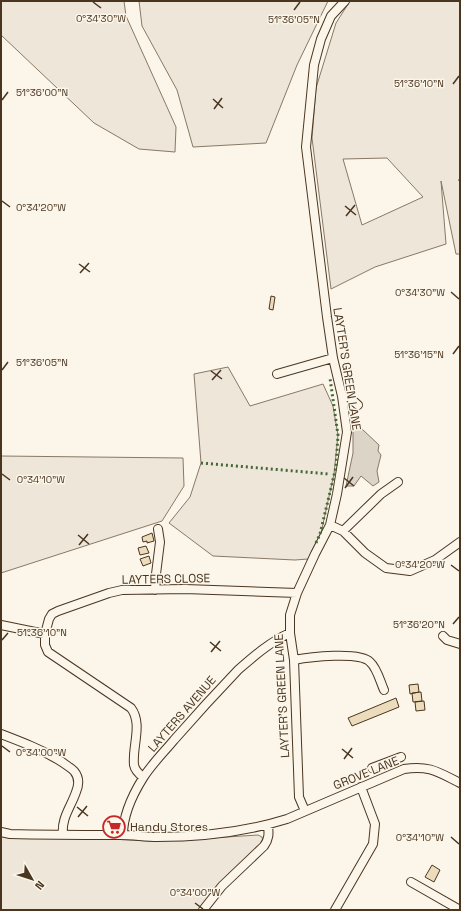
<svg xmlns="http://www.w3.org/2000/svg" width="461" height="911" font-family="'Space Grotesk',sans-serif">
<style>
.green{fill:#ede6d9;stroke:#887966;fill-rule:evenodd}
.water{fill:#dcd4c6;stroke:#887966}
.building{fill:#ecdcbc;stroke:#4a3520}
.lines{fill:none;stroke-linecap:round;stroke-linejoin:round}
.minor-casing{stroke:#4a3520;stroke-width:10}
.minor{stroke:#fbf6e9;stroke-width:8}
.hedge{stroke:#436837;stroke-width:3;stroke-dasharray:2 3;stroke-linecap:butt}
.ticks{fill:none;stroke:#4a3520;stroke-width:1.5}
.labels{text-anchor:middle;stroke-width:3;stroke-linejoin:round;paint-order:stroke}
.street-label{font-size:12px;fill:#4a3520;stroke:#fbf6e9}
.poi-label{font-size:12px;fill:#4a3520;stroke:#fbf6e9;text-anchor:start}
.ticks-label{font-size:10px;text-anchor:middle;fill:#4a3520;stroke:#fbf6e9;stroke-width:3;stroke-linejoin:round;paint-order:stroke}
</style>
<rect width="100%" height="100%" fill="#fbf6e9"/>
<!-- green -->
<path class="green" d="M 1,1 L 124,1 L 126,16 L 176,127 L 175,152 L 139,149 L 94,123 L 1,35 Z
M 139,1 L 328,1 L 297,65 L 266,143 L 193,147 L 177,90 L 142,26 Z
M 350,1 L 460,1 L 460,180 L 458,180 L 460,181 L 460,254 L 456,254 L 441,181 L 446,244 L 375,267 L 331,289 L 312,138 L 316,88 L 336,23 ZM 387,158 L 423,197 L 362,225 L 343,159 Z
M 228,367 L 250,406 L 323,384 L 333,406 L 338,435 L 334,474 L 321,533 L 308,559 L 295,560 L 213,556 L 169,523 L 190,497 L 201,463 L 194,374 Z
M 1,456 L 183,458 L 184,486 L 162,521 L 1,573 Z
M 258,835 L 262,837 L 263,842 L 200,910 L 1,910 L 1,836 L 22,838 L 91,838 L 150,841 L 179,840 Z"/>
<!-- water -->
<path class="water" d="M 362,429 L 379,445 L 378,451 L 381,455 L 377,471 L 379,482 L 373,486 L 361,476 L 354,486 L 346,486 L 353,453 L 353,430 Z"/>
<!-- building -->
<path class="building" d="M 271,296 L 275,297 L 273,310 L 269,309 Z
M 152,533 L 154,541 L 147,543 L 147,541 L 143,542 L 142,537 Z
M 146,546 L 149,553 L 140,555 L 138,548 Z
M 149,556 L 151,563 L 143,566 L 140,559 Z
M 418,684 L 419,692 L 410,694 L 409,685 Z
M 421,692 L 422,701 L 413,702 L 412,693 Z
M 396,698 L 399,707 L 352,726 L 348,718 Z
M 424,701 L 425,710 L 416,711 L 415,702 Z
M 432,865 L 440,870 L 434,882 L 425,877 Z"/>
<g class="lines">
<!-- minor casing -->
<g class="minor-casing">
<path id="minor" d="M 277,374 L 333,358
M 342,396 L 349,397 L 358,405
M 330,525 L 343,531 L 365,553 L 386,568 L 410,571 L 435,560 L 460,542
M 343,531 L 381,494 L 398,482
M 155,590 L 156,574 L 160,542 L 158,529
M 1,625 L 45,634
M 443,636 L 447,640 L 460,644
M 294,660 C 309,657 360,651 370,662 C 377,668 380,681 384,690
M 1,734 C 22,742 43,750 62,762 C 66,765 71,768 74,771 C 79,777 79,785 76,792 C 71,807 61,818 63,835
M 372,768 L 401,757
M 143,777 C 139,774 135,770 134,765 C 132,746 143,724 131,708 L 48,652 L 45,645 L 45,634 L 49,619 L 52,614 L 58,611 L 109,593 L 122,590 L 185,589 L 297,593
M 305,811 L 299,797 L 294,660 L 290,633 L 290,615 L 297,593 L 315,554 L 330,525 L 337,494 L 347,432 L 342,396 L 333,358 L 327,317 L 306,147 L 314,65 L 321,39 L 331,16 L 345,1
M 1,832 L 10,834 C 47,835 84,835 120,835 C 133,835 145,837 157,837 C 201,837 245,832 287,819 L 404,769 C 429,765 438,772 460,783
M 123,835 C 123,816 133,794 143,778 C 151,765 164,752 174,740 C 195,716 216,693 238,670 C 253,657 271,641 290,633
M 411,882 L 460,910
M 203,910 L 222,886 L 264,846 C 269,839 269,834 268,825
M 335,910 L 373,844 L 375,824 L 361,787"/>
</g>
<!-- minor -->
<use href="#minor" class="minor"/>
<!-- hedge -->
<path class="hedge" d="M 201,463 L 329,474
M 316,543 L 320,534 L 336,467 L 338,435 L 330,378"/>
</g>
<!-- ticks -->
<path class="ticks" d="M 93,2 L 101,8M 294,10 L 300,2M 453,84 L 459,76M 213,99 L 223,108M 2,100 L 8,92M 214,109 L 222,98M 2,201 L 10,207M 345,206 L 356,215M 346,216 L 355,205M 79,264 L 90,272M 80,273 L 89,263M 451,292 L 459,299M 453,354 L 459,346M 2,370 L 8,362M 211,371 L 222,379M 212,380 L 221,370M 2,474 L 10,480M 344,478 L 354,486M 345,488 L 353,477M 78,535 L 89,544M 79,545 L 88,534M 451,565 L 459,571M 453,624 L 459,617M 2,640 L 8,633M 210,642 L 221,651M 211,652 L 220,641M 2,746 L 10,752M 342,749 L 353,758M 344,759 L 352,748M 77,807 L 88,816M 78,817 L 87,806M 451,837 L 459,844M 195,903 L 203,909"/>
<!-- icons -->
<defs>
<g id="supermarket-ring" transform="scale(1.15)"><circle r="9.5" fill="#fbf6e9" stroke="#c62828" stroke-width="1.5"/><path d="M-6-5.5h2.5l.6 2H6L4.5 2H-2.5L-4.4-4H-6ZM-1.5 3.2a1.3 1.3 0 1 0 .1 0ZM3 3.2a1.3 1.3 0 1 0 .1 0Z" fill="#c62828"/></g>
</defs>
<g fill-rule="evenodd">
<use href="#supermarket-ring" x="114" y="827"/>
</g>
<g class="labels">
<!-- street labels -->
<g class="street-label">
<text transform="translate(347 369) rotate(81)" y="4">LAYTER'S GREEN LANE</text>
<text transform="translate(166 579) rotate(-1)" y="4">LAYTERS CLOSE</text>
<text transform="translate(282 696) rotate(-93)" y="4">LAYTER'S GREEN LANE</text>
<text transform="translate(182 714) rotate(-49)" y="4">LAYTERS AVENUE</text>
<text transform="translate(366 773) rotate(-22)" y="4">GROVE LANE</text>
</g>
<!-- poi labels -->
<g class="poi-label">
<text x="130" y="831">Handy Stores</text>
</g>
</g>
<g class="ticks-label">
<text x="101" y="22">0°34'30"W</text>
<text x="294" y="23">51°36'05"N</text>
<text x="419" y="87">51°36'10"N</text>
<text x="42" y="96">51°36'00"N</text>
<text x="41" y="211">0°34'20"W</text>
<text x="420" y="296">0°34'30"W</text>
<text x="419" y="358">51°36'15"N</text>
<text x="42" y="366">51°36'05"N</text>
<text x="41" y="483">0°34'10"W</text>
<text x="420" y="568">0°34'20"W</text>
<text x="419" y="628">51°36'20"N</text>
<text x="42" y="636">51°36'10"N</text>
<text x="41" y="756">0°34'00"W</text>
<text x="420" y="841">0°34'10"W</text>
<text x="195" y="896">0°34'00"W</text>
</g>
<!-- border -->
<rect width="461" height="911" fill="none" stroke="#4a3520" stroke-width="4"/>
<!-- north arrow -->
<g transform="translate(32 879) rotate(129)" stroke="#fbf6e9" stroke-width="3" paint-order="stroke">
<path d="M0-3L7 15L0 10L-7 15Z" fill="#4a3520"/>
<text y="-6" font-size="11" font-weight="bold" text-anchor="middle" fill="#4a3520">N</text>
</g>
</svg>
